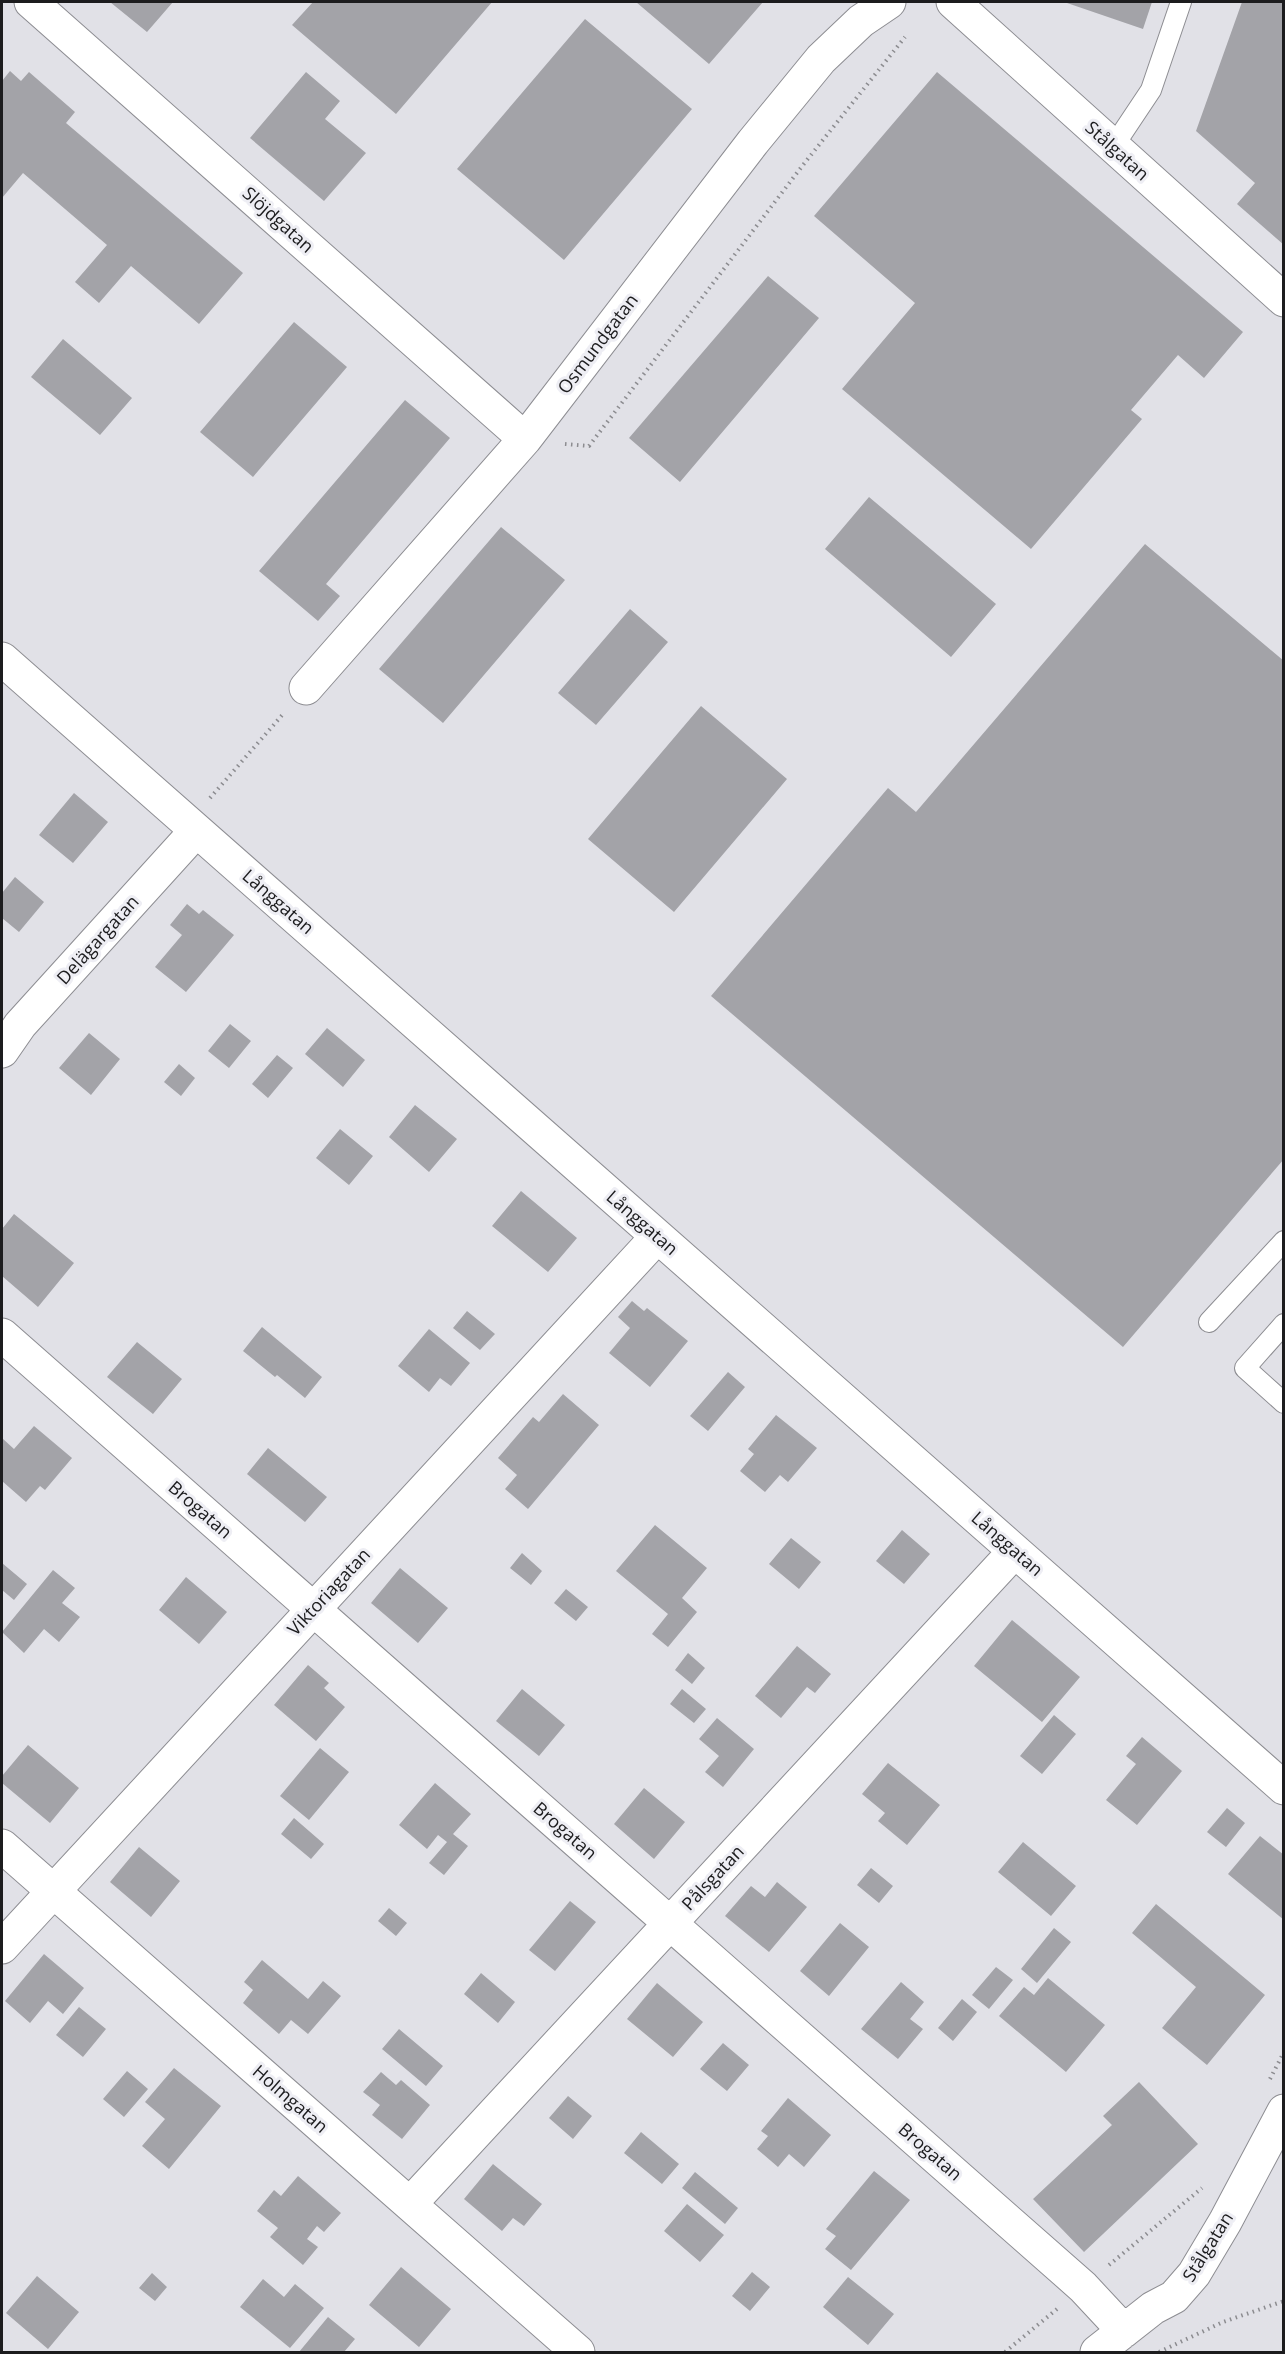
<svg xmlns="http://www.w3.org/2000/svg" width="1285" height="2354" font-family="'Open Sans',sans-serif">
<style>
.building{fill:#a3a3a8}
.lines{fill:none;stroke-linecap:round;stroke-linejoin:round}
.lane-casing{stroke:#8d8d92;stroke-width:22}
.street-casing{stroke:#8d8d92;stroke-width:35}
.path{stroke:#8c8c90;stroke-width:4;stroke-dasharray:1.5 4.5;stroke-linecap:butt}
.lane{stroke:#fff;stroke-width:20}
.street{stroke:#fff;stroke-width:33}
.labels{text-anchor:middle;stroke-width:6;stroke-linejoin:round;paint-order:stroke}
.street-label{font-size:18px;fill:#1c1c1e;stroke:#eeeef4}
</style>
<rect width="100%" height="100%" fill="#e1e1e7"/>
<!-- building -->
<path class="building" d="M 110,2 L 173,2 L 147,32 Z
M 313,2 L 492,2 L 396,114 L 292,25 Z
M 636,2 L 763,2 L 709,64 Z
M 1068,2 L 1152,2 L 1143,29 L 1067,3 Z
M 1242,2 L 1284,2 L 1284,245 L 1237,204 L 1255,183 L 1196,131 Z
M 585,19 L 692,109 L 564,260 L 457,169 Z
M 10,71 L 21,81 L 29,72 L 75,112 L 66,123 L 243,273 L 199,324 L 131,266 L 99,303 L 75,282 L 107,245 L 23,173 L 2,198 L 2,81 Z
M 306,72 L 340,101 L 325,119 L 366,153 L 324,201 L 250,138 Z
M 937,72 L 1243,332 L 1204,378 L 1178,355 L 1131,410 L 1142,419 L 1031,549 L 842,389 L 915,303 L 814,216 Z
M 768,276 L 819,318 L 680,482 L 629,438 Z
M 294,322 L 347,367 L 253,477 L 200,432 Z
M 63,339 L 132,398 L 100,435 L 31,377 Z
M 405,400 L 450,438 L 326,584 L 340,596 L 318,621 L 259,571 Z
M 869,497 L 996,604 L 951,657 L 825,549 Z
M 501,527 L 565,580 L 443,723 L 379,669 Z
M 1145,544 L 1284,661 L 1284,1159 L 1123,1347 L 711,996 L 888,788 L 916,812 Z
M 630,609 L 668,642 L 596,725 L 558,693 Z
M 701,706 L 787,779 L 674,912 L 588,839 Z
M 74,793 L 108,822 L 73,863 L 39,835 Z
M 15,877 L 44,902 L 19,932 L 2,918 L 2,893 Z
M 187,904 L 199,914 L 203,910 L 234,935 L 186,992 L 155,967 L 182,935 L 170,925 Z
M 230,1024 L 251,1041 L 229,1068 L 208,1051 Z
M 327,1028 L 365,1060 L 343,1087 L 305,1054 Z
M 89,1033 L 120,1059 L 91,1095 L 59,1068 Z
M 277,1055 L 293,1068 L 268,1098 L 252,1084 Z
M 179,1064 L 195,1078 L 181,1096 L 164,1082 Z
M 415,1105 L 457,1139 L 429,1172 L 389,1137 Z
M 340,1129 L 373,1156 L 349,1185 L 316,1158 Z
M 521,1191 L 577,1238 L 548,1272 L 492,1226 Z
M 14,1214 L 74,1263 L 38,1307 L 2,1276 L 2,1229 Z
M 632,1301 L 644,1311 L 647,1308 L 688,1341 L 650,1387 L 609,1353 L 630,1328 L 618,1317 Z
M 467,1311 L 495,1334 L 480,1350 L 453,1328 Z
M 262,1327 L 322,1377 L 305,1398 L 277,1375 L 275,1377 L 243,1351 Z
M 429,1329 L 470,1363 L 451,1386 L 440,1378 L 429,1392 L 398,1366 Z
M 137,1342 L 182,1379 L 153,1414 L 107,1377 Z
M 728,1372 L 745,1387 L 708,1431 L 690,1416 Z
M 563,1394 L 599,1425 L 528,1509 L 505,1489 L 517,1475 L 498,1458 L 533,1417 L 539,1422 Z
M 776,1415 L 817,1448 L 788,1482 L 780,1475 L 765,1492 L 740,1471 L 754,1454 L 748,1449 Z
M 34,1426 L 72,1458 L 45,1490 L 40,1486 L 26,1502 L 2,1481 L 2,1438 L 14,1449 Z
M 268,1448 L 327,1497 L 305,1522 L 247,1474 Z
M 655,1525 L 707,1568 L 682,1598 L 697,1612 L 668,1647 L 652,1634 L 668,1614 L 616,1571 Z
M 902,1530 L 930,1554 L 904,1584 L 876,1561 Z
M 791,1538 L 821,1562 L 799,1589 L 769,1564 Z
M 522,1553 L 542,1571 L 531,1585 L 510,1568 Z
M 2,1563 L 27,1584 L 14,1600 L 2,1590 Z
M 400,1568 L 448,1608 L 418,1643 L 371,1603 Z
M 53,1570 L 75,1588 L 62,1603 L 80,1617 L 59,1642 L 44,1629 L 24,1653 L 2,1632 Z
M 186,1577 L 227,1612 L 199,1644 L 159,1610 Z
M 566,1589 L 588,1607 L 576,1621 L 554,1603 Z
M 1012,1620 L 1080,1677 L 1042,1722 L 974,1666 Z
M 797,1646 L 831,1674 L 815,1693 L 807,1687 L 781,1718 L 755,1696 Z
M 688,1653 L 705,1668 L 692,1684 L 675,1670 Z
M 308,1665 L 329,1683 L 324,1688 L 345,1707 L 316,1741 L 274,1705 Z
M 522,1689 L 565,1725 L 539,1756 L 496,1721 Z
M 682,1689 L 706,1709 L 694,1723 L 670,1704 Z
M 1054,1715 L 1076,1734 L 1042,1774 L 1020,1756 Z
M 717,1718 L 754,1749 L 723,1787 L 705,1772 L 719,1756 L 699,1739 Z
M 1142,1737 L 1182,1771 L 1137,1825 L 1106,1800 L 1136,1764 L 1126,1756 Z
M 28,1745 L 79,1788 L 50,1823 L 2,1783 L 2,1776 Z
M 320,1748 L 349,1772 L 309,1820 L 280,1796 Z
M 888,1763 L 940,1805 L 907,1845 L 878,1821 L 885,1813 L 862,1794 Z
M 435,1783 L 471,1814 L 453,1834 L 468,1846 L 444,1875 L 429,1863 L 447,1842 L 438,1835 L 427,1849 L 399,1825 Z
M 644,1788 L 685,1822 L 654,1859 L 614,1824 Z
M 1227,1808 L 1245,1823 L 1226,1847 L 1207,1832 Z
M 294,1818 L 324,1844 L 311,1859 L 281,1834 Z
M 1260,1836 L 1284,1855 L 1284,1920 L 1228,1874 Z
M 1023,1842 L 1076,1886 L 1051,1916 L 998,1872 Z
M 139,1847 L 180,1881 L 151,1917 L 110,1882 Z
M 871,1868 L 893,1886 L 879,1903 L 857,1885 Z
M 777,1882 L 807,1907 L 769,1952 L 725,1916 L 751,1886 L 765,1897 Z
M 570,1901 L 596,1922 L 555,1971 L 529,1950 Z
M 1156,1904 L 1265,1995 L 1207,2065 L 1162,2028 L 1196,1987 L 1132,1933 Z
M 389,1908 L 407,1923 L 396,1936 L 378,1921 Z
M 840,1923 L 869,1947 L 829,1996 L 800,1971 Z
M 1054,1928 L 1071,1942 L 1037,1983 L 1021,1969 Z
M 44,1954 L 84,1988 L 63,2014 L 48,2001 L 30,2023 L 5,2001 Z
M 262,1960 L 308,1999 L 323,1981 L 341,1996 L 308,2034 L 291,2020 L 279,2034 L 243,2003 L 253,1990 L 244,1982 Z
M 996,1967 L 1013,1980 L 989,2009 L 972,1995 Z
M 481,1973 L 515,2002 L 498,2023 L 464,1994 Z
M 1048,1978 L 1105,2025 L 1066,2072 L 999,2016 L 1024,1987 L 1034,1995 Z
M 901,1982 L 924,2002 L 910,2019 L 923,2029 L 898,2059 L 861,2029 Z
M 657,1983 L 703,2022 L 673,2057 L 627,2019 Z
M 962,1999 L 977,2012 L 953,2041 L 938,2028 Z
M 79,2007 L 106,2029 L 83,2057 L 56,2035 Z
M 399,2029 L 443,2066 L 426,2086 L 382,2049 Z
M 723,2043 L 749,2065 L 727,2091 L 700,2069 Z
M 174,2068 L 221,2106 L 169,2169 L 142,2146 L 165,2119 L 145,2102 Z
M 127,2071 L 148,2089 L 124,2117 L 103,2099 Z
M 381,2072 L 396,2085 L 401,2080 L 430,2105 L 402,2139 L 372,2115 L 380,2105 L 363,2092 Z
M 1139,2082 L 1198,2144 L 1084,2252 L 1033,2199 L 1112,2125 L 1103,2116 Z
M 568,2096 L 592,2116 L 573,2139 L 549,2118 Z
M 788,2098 L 831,2135 L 804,2167 L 789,2154 L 778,2167 L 757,2149 L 768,2136 L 761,2131 Z
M 641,2132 L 679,2164 L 662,2184 L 624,2153 Z
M 493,2164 L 542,2204 L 524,2226 L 513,2218 L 502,2231 L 464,2199 Z
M 874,2171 L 910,2200 L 851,2270 L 825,2249 L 836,2236 L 826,2229 Z
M 695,2172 L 738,2208 L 725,2224 L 682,2188 Z
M 298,2176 L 341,2213 L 324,2232 L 317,2226 L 307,2239 L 318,2247 L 303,2265 L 270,2237 L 278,2228 L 257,2211 L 274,2190 L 281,2196 Z
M 687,2204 L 724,2235 L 700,2262 L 664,2231 Z
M 401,2267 L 451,2309 L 419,2347 L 369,2305 Z
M 752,2272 L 770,2287 L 750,2311 L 732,2296 Z
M 152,2273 L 167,2287 L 155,2301 L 139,2288 Z
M 37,2276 L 79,2312 L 48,2349 L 6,2313 Z
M 848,2277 L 894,2314 L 868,2345 L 823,2307 Z
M 263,2279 L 284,2297 L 295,2284 L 324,2308 L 290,2348 L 240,2307 Z
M 328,2317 L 355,2339 L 344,2352 L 299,2352 Z"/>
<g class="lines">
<!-- lane casing -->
<g class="lane-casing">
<path id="lane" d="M 1113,147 L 1151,90 L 1181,2
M 1209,1322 L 1284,1241
M 1284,1324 L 1245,1368 L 1284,1403"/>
</g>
<!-- street casing -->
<g class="street-casing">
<path id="street" d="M 31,2 L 525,439
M 953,2 L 1284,300
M 2,659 L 1284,1788
M 306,688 L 525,439 L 753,142 L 821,59 L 861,21 L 889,2
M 2,1051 L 20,1025 L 196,831
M 2,1335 L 1083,2287 L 1124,2331
M 2,1846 L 578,2352
M 2,1947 L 657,1237
M 410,2204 L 1015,1551
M 1097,2352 L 1153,2308 L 1174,2297 L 1194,2274 L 1225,2222 L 1284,2111"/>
</g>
<!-- path -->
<path class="path" d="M 565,444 L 589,446 L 803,165 L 905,37
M 210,798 L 284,713
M 1270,2079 L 1284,2052
M 1109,2265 L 1202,2188
M 1005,2352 L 1057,2309
M 1159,2352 L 1223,2322 L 1284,2301"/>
<!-- lane -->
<use href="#lane" class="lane"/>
<!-- street -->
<use href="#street" class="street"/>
</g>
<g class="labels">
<!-- street labels -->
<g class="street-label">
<text transform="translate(1117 151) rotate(42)" y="6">Stålgatan</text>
<text transform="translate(278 220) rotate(42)" y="6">Slöjdgatan</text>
<text transform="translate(598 344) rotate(-53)" y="6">Osmundgatan</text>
<text transform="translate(278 902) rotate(41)" y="6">Långgatan</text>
<text transform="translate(98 940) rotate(-48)" y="6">Delägargatan</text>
<text transform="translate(642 1223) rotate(41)" y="6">Långgatan</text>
<text transform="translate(200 1510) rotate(41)" y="6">Brogatan</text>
<text transform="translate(1007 1544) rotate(41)" y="6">Långgatan</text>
<text transform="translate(329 1592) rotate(-47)" y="6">Viktoriagatan</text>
<text transform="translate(565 1831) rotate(41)" y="6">Brogatan</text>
<text transform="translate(713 1878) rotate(-47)" y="6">Pålsgatan</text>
<text transform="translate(290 2099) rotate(41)" y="6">Holmgatan</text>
<text transform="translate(930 2152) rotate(41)" y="6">Brogatan</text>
<text transform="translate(1208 2247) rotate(-58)" y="6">Stålgatan</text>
</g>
</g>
<!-- border -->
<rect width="1285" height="2354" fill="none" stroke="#1c1c1e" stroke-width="6"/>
</svg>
